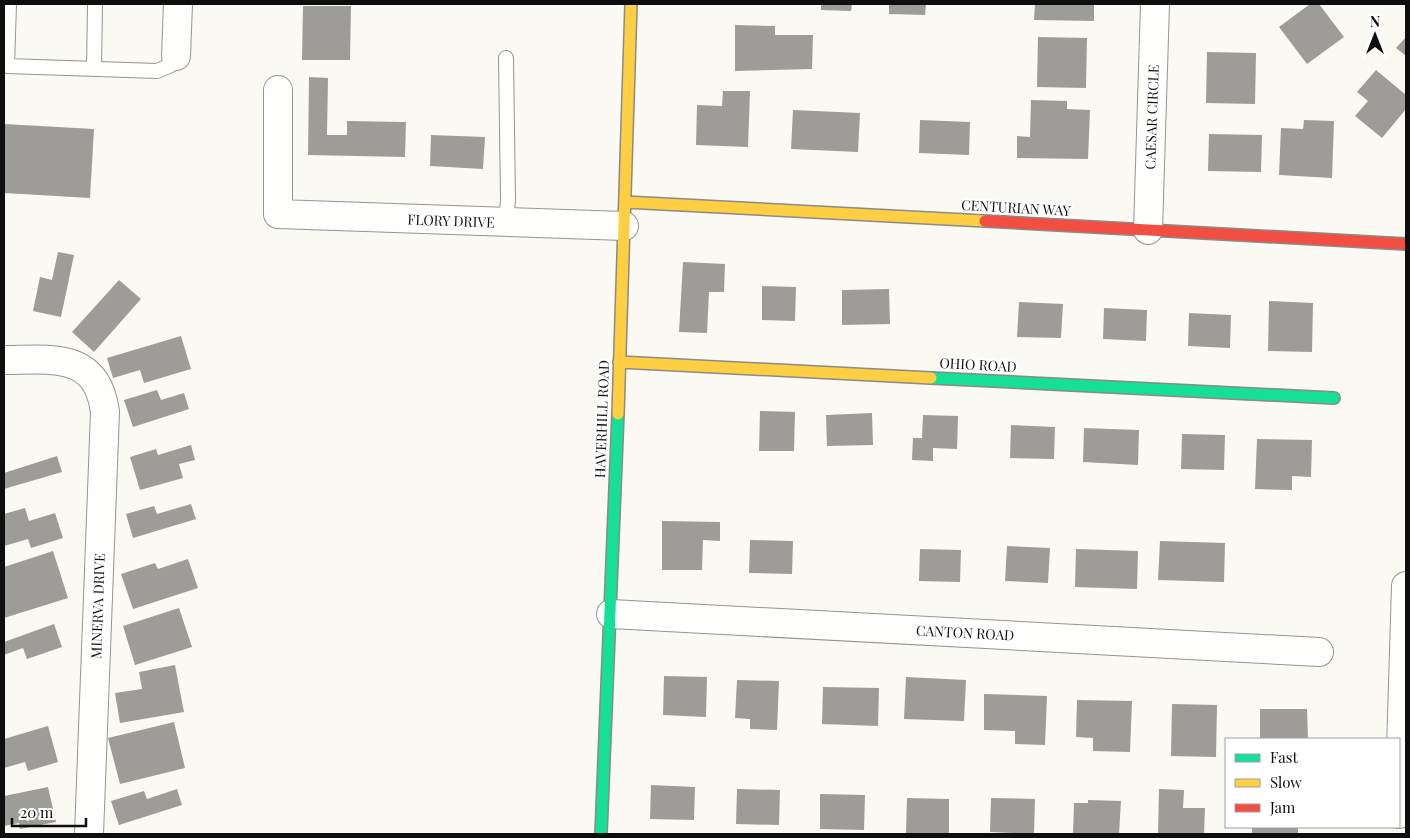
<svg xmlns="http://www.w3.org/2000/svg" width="1410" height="838" font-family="'Playfair Display',serif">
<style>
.building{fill:#9e9c98}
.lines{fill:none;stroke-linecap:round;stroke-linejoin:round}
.lane-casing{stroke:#949491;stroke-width:16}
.street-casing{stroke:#949491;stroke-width:30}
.fast-casing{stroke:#8b8a88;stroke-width:14}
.slow-casing{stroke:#8b8a88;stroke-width:14}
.jam-casing{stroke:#8b8a88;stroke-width:14}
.lane{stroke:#fefefd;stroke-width:14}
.street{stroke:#fefefd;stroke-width:28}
.fast{stroke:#16e098;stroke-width:11}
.slow{stroke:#ffcf43;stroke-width:11}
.jam{stroke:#f24e42;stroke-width:11}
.labels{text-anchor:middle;stroke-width:5;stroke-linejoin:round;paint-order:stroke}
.street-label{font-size:14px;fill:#0e0e0e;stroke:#fff}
</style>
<rect width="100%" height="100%" fill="#faf9f3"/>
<!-- building -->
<path class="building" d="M 821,4 L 852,4 L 851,11 L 821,10 Z
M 889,4 L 926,4 L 925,15 L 889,14 Z
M 1035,4 L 1094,4 L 1094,21 L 1034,20 Z
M 1310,4 L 1319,4 L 1344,37 L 1307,64 L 1279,27 Z
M 303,6 L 351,6 L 350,60 L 302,60 Z
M 735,25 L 775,26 L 775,35 L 813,35 L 812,69 L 735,71 Z
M 1038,37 L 1087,38 L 1086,88 L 1037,87 Z
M 1406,37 L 1406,56 L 1396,48 Z
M 1207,52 L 1256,53 L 1255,104 L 1206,103 Z
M 1376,70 L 1406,95 L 1406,109 L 1382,138 L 1355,116 L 1368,101 L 1357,92 Z
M 309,77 L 328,78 L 327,135 L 347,135 L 347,121 L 406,122 L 405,157 L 308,155 Z
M 723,91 L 750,91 L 748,147 L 696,145 L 697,105 L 722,106 Z
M 1031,100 L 1067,101 L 1067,109 L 1090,110 L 1088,159 L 1017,158 L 1017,136 L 1030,137 Z
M 793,110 L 860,113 L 858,152 L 791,149 Z
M 920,120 L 970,122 L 969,155 L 919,153 Z
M 1304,120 L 1334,121 L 1332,178 L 1279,175 L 1281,128 L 1303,129 Z
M 4,124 L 94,129 L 90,198 L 4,193 Z
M 1209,134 L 1262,135 L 1261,172 L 1208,171 Z
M 431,135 L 485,137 L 483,169 L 430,166 Z
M 58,252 L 74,255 L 61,317 L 33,311 L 40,277 L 52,280 Z
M 683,262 L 725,264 L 724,292 L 709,292 L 707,333 L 679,332 Z
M 119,280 L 141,299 L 94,352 L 72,332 Z
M 762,286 L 796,287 L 795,321 L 762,320 Z
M 889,289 L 890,324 L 842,325 L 842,290 Z
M 1269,301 L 1313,303 L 1312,352 L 1268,351 Z
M 1019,302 L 1063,304 L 1061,338 L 1017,337 Z
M 1104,308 L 1147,310 L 1146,341 L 1103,339 Z
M 1189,313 L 1231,315 L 1230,348 L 1188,346 Z
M 181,336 L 191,369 L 144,383 L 140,370 L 113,378 L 107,358 Z
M 157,390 L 161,400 L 184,393 L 189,409 L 133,427 L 124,400 Z
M 760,411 L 795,412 L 794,451 L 759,451 Z
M 872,413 L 873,445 L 827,446 L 826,415 Z
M 923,415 L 958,416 L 957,449 L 933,448 L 933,461 L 912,460 L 913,438 L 922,438 Z
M 1011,425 L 1055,427 L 1054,459 L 1010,458 Z
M 1084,428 L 1139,430 L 1138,465 L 1083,462 Z
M 1182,434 L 1225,435 L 1224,470 L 1181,469 Z
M 1257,439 L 1312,440 L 1311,477 L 1292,476 L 1292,490 L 1255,489 Z
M 191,445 L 195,460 L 179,464 L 183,478 L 140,490 L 130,457 L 156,449 L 158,455 Z
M 57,456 L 62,472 L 4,489 L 4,473 Z
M 191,504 L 196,519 L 133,538 L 126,514 L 154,506 L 157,514 Z
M 25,508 L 29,521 L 55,513 L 63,538 L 31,548 L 28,539 L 4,546 L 4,514 Z
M 662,521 L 720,522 L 720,541 L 703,540 L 702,570 L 662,570 Z
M 750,540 L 793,541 L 792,574 L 749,573 Z
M 1160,541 L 1225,543 L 1224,582 L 1158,580 Z
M 1007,546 L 1050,548 L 1048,583 L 1005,581 Z
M 920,549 L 961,550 L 960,582 L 919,581 Z
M 1076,549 L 1138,551 L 1137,589 L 1075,587 Z
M 53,551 L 68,598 L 4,618 L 4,567 Z
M 188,559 L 198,588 L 133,609 L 121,574 L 155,563 L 158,569 Z
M 179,608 L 192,647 L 135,665 L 123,626 Z
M 54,624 L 62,647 L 27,659 L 23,648 L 4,655 L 4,642 Z
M 175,665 L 184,712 L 120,723 L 115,693 L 142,689 L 139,672 Z
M 664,676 L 707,677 L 706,717 L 663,715 Z
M 906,677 L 966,680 L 964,721 L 904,719 Z
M 737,680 L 779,681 L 777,730 L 750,729 L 750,719 L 735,718 Z
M 823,687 L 879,688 L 878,726 L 822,724 Z
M 984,694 L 1047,696 L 1045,745 L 1015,744 L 1015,731 L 984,730 Z
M 1077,700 L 1132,701 L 1130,752 L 1093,751 L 1093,738 L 1076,737 Z
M 1172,704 L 1217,705 L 1216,757 L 1171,756 Z
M 1260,709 L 1307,709 L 1308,739 L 1260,739 Z
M 174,722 L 185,768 L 120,784 L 108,738 Z
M 48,726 L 58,762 L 28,771 L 25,762 L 4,768 L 4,739 Z
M 651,785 L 695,787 L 694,820 L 650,819 Z
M 48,787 L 56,822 L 20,829 L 19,823 L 4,826 L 4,796 Z
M 177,789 L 182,805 L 119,825 L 111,801 L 144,791 L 147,799 Z
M 737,789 L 780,790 L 779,825 L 736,824 Z
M 1159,789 L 1184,790 L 1183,808 L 1205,808 L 1204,834 L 1158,834 Z
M 820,794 L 865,795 L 864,830 L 820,829 Z
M 907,798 L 949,799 L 949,834 L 906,833 Z
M 991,798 L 1035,799 L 1034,834 L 990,832 Z
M 1088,800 L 1121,801 L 1119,834 L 1073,834 L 1074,803 L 1088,803 Z
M 1252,827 L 1298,827 L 1298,834 L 1252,834 Z"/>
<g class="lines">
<!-- lane casing -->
<g class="lane-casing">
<path id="lane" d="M 9,4 L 7,66 L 157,71 L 171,65 L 176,56
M 94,69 L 95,4
M 506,223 L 508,200 L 506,58"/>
</g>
<!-- street casing -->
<g class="street-casing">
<path id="street" d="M 176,56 L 178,4
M 278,90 L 278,214 L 624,226
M 1148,230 L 1155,4
M 4,360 C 51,360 97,351 105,412 L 89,834
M 611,614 L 1319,652
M 1399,814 L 1406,586"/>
</g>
<!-- fast casing -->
<g class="fast-casing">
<path id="fast" d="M 931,378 L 1334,398
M 601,834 L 618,414"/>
</g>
<!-- slow casing -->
<g class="slow-casing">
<path id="slow" d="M 625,202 L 985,221
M 619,362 L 931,378
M 618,414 L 631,4"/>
</g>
<!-- jam casing -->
<g class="jam-casing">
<path id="jam" d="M 985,221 L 1406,244"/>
</g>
<!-- lane -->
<use href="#lane" class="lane"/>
<!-- street -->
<use href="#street" class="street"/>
<!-- fast -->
<use href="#fast" class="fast"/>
<!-- slow -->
<use href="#slow" class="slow"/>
<!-- jam -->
<use href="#jam" class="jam"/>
</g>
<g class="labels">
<!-- street labels -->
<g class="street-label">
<text transform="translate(1152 117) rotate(-88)" y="5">CAESAR CIRCLE</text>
<text transform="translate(1016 208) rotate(3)" y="5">CENTURIAN WAY</text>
<text transform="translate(451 221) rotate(2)" y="5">FLORY DRIVE</text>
<text transform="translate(978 365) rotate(3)" y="5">OHIO ROAD</text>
<text transform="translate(602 419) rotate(-88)" y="5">HAVERHILL ROAD</text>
<text transform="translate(98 606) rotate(-88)" y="5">MINERVA DRIVE</text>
<text transform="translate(965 633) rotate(3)" y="5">CANTON ROAD</text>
</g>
</g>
<!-- border -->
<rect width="1410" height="838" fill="none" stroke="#0e0e0e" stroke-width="10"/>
<!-- legend -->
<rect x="1225" y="738" width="175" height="90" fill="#ffffff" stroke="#9f9f9f"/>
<rect x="1235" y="754" width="25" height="8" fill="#16e098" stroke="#9f9f9f"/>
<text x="1270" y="763" font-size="15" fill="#0e0e0e">Fast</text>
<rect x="1235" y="779" width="25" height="8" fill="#ffcf43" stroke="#9f9f9f"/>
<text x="1270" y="788" font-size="15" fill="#0e0e0e">Slow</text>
<rect x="1235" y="804" width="25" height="8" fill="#f24e42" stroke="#9f9f9f"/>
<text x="1270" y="813" font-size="15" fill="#0e0e0e">Jam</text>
<!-- north arrow -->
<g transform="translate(1375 35)" stroke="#ffffff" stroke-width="4" paint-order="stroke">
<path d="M0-4L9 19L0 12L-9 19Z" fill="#0e0e0e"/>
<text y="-8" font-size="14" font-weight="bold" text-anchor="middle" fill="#0e0e0e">N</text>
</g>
<!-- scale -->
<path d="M12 818v8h74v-8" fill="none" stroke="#0e0e0e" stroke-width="2.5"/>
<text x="20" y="818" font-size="15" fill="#0e0e0e" stroke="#ffffff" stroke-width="4" paint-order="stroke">20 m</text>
</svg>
